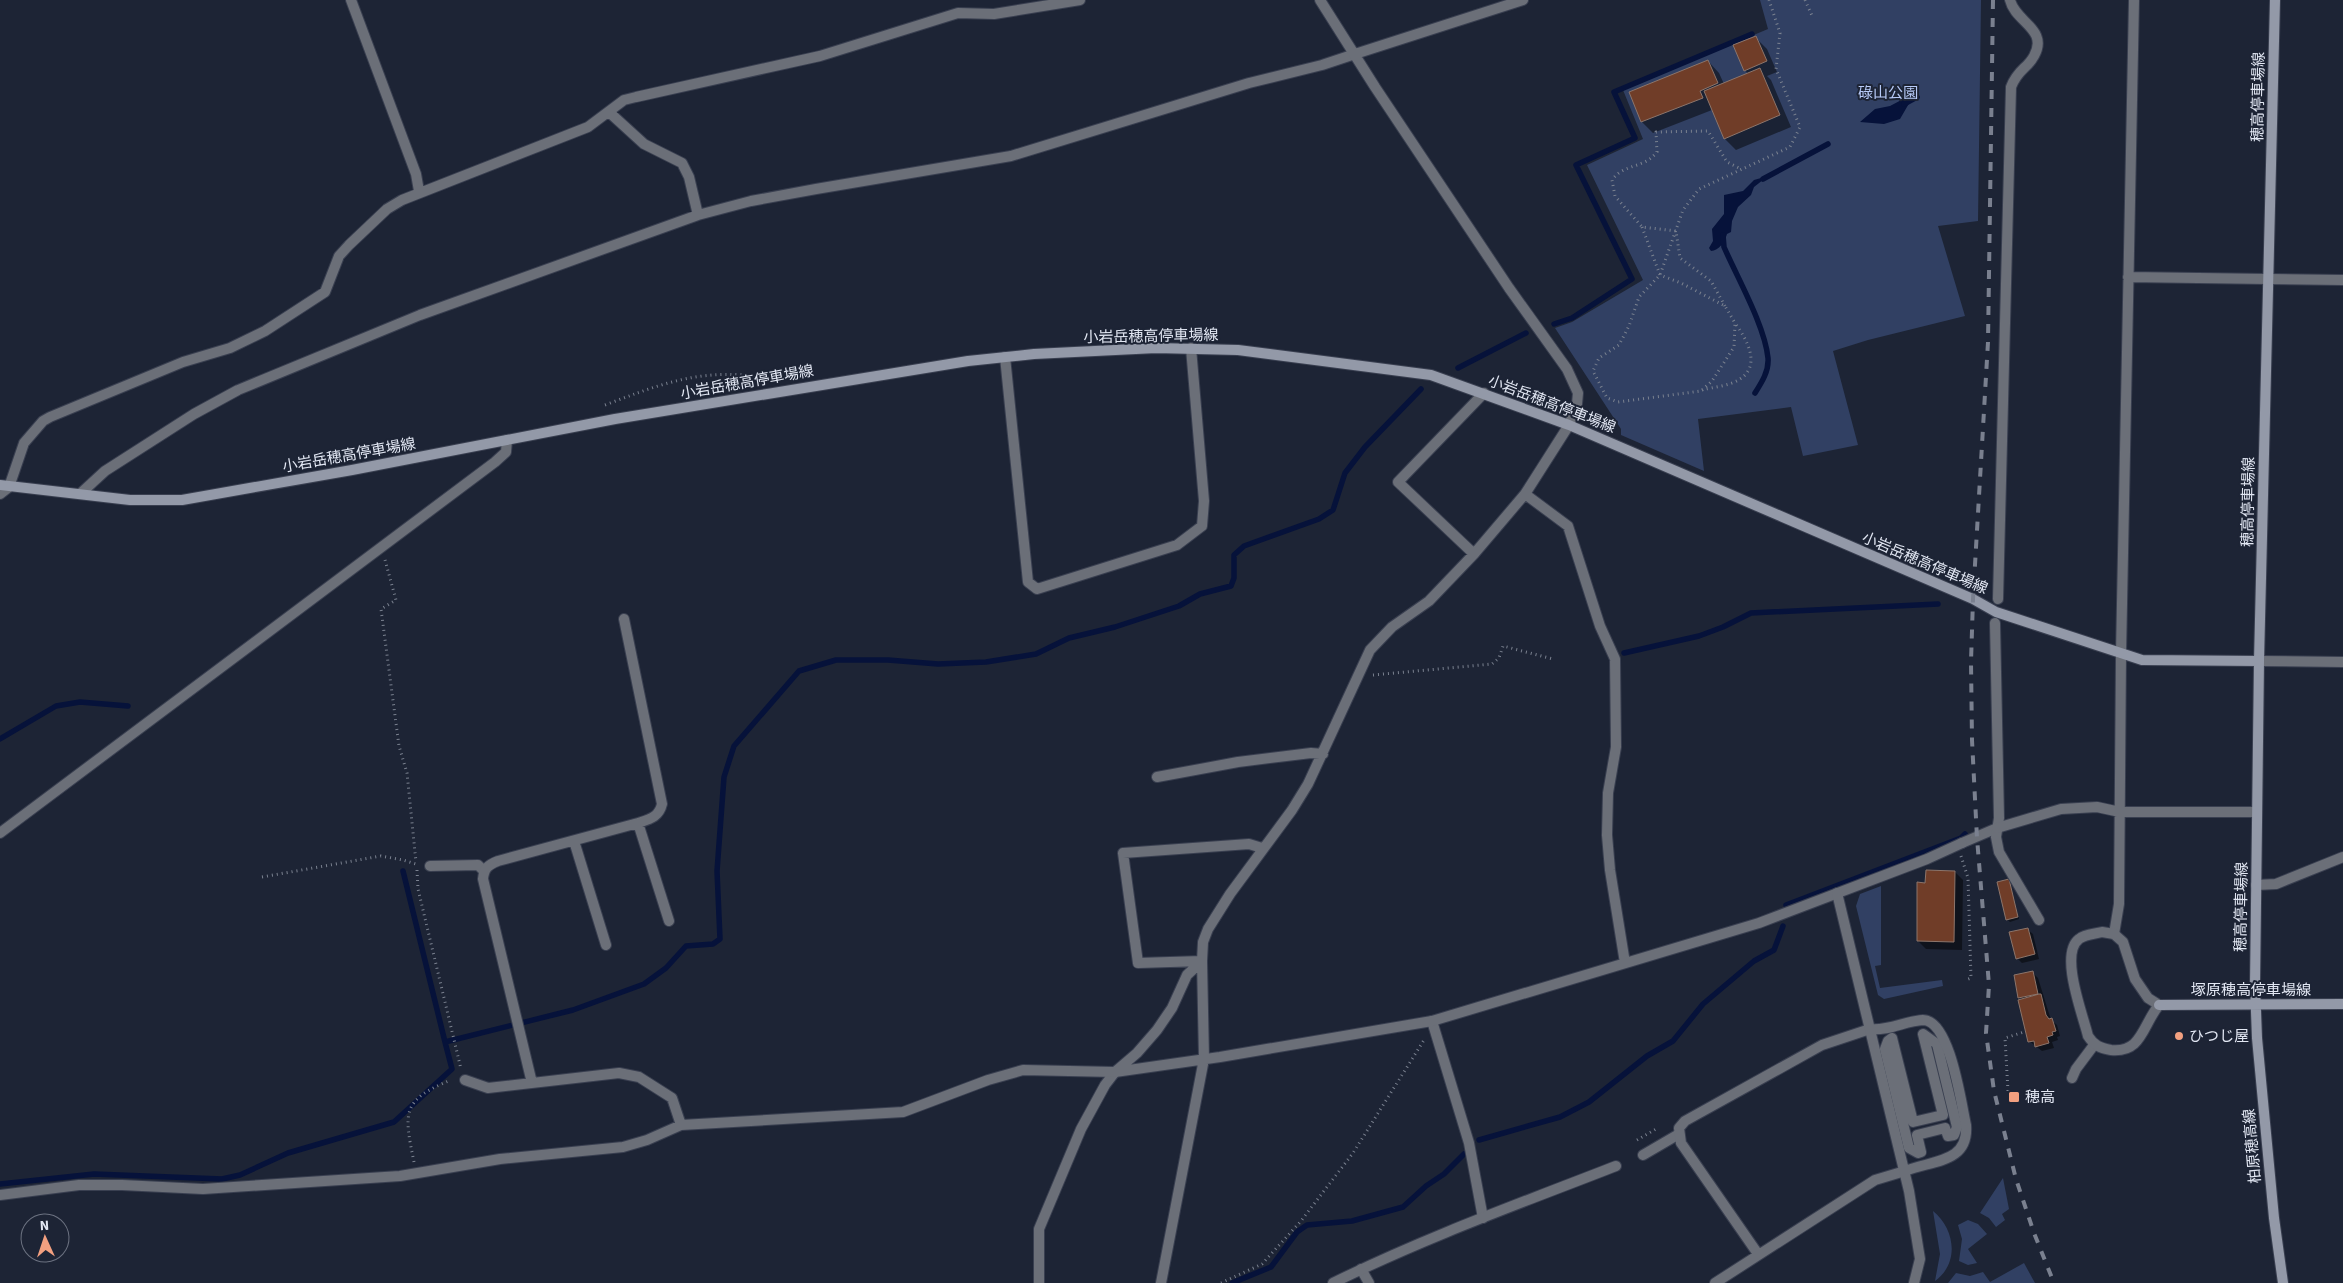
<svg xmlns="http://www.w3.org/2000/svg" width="2343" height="1283" font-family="'Source Sans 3','Noto Sans JP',sans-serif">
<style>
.green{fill:#314063}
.water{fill:#06123a}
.shadow{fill:#0007}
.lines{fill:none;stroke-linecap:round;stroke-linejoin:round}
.stream{stroke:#06123a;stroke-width:5.5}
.building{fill:#703d28;stroke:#8c756b}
.service-casing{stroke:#393f50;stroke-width:12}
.pedestrian-casing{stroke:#393f50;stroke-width:12}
.minor-casing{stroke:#393f50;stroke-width:12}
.tertiary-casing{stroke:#393f50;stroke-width:12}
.secondary-casing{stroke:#393f50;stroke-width:12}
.path{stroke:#7b8290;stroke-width:3;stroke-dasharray:1 4;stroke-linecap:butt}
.service{stroke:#6b6f78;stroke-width:10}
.pedestrian{stroke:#6b6f78;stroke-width:10}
.minor{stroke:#6b6f78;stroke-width:10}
.tertiary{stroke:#6b6f78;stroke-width:10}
.secondary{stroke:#9399a8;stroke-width:10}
.rail{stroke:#7a808f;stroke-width:4;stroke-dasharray:9 9;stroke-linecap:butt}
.poi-dot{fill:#f2a080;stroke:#1d2435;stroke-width:2}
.labels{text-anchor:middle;stroke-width:4;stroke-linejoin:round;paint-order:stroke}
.park-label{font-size:15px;fill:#b7caf7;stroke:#1d2435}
.street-label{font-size:15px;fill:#e2e7f3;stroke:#1d2435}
.poi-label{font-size:15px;fill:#e2e7f3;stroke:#1d2435;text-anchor:start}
</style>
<rect width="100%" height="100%" fill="#1d2435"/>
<!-- green -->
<path class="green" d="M 1760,0 L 1981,0 L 1978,221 L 1938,226 L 1965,316 L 1868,340 L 1833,351 L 1858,445 L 1803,456 L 1791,407 L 1698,419 L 1704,471 L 1621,435 L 1621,429 L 1555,328 L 1572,322 L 1643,280 L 1587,165 L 1643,139 L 1623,90 L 1768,29 Z
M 1881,886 L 1881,965 L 1875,966 L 1880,988 L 1942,980 L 1943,986 L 1884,999 L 1878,995 L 1856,906 L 1860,894 Z
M 2003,1178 L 2009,1209 L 2002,1214 L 2005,1220 L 1996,1227 L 1989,1218 L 1980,1213 Z
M 1933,1211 C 1955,1229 1960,1263 1935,1281 L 1940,1254 Z
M 1968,1220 L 1978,1224 L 1987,1234 L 1968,1249 L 1977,1263 L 1968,1265 L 1959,1261 L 1962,1239 L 1958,1225 Z
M 2024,1263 L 2035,1283 L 1948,1283 L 1956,1273 L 1970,1276 L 1983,1272 L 1990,1282 Z"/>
<!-- water -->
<path class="water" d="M 1909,96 L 1911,100 L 1900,119 L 1884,124 L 1860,122 L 1875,109 L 1890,106 Z
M 1768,176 L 1754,187 L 1751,195 L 1738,207 L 1732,221 L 1731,232 L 1727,234 C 1725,241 1719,251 1711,251 L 1709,248 L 1713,241 L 1712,229 L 1724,214 L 1724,195 L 1743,191 L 1754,180 Z"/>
<!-- shadow -->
<path class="shadow" d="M 1756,38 L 1767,49 L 1777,72 L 1767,76 L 1771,80 L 1791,127 L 1736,150 L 1725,139 L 1712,110 L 1653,133 L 1642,122 L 1630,92 L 1708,61 L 1719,73 L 1724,84 L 1748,74 L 1745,70 Z
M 1955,872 L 1963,880 L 1962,950 L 1926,949 L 1918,941 L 1927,884 Z
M 2008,880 L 2019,919 L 2010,922 L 2007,919 Z
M 2027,929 L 2033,934 L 2039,959 L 2022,963 L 2017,958 Z
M 2033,973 L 2038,978 L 2051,1020 L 2057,1025 L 2060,1036 L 2057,1037 L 2058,1040 L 2052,1042 L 2054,1048 L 2042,1051 L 2029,1041 L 2022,1000 L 2020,997 Z"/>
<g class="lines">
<!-- stream -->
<path class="stream" d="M 1904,104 L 1917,97
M 1763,179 L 1828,144
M 1723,235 L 1724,247 C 1737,277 1765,326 1768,358 C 1769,371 1762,382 1755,393
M 1554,324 L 1572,318 L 1632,279 L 1576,165 L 1635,138 L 1614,92 L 1752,34
M 1458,368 L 1526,333
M 1624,653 L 1699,636 L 1723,627 L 1751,613 L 1938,604
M 0,739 L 56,706 L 80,702 L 128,706
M 403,871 L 445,1042
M 1786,905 L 1961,838 L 1965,834
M 1479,1140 L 1560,1117 L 1589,1102 L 1647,1056 L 1673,1041 L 1703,1004 L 1754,961 L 1774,950 L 1783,926
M 0,1184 L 94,1174 L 222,1179 L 240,1175 L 288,1153 L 394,1122 L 452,1069 L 445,1042 L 573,1010 L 644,984 L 666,968 L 686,946 L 713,944 L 720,939 L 717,871 L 724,777 L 734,746 L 799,671 L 836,660 L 888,660 L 938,664 L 986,662 L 1036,654 L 1069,638 L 1115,627 L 1179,606 L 1200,594 L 1231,586 L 1234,578 L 1234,555 L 1244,546 L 1319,519 L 1333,510 L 1345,473 L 1365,447 L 1421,389
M 1232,1283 L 1271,1267 L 1297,1232 L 1307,1225 L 1352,1221 L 1403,1207 L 1426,1186 L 1444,1174 L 1464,1154"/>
</g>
<!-- building -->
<path class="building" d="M 1756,36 L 1767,61 L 1744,71 L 1733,45 Z
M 1708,60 L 1718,83 L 1700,91 L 1703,98 L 1641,122 L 1629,92 Z
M 1760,68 L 1780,115 L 1724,139 L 1704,91 Z
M 1926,870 L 1955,871 L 1954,942 L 1917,941 L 1917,882 L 1925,883 Z
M 2009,879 L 2018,917 L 2006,920 L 1997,882 Z
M 2028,928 L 2035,954 L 2016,959 L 2009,932 Z
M 2033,971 L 2038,994 L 2018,998 L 2014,975 Z
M 2039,994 L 2041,994 L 2046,1015 L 2049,1019 L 2052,1018 L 2056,1031 L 2052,1032 L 2053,1035 L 2047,1037 L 2049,1043 L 2035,1047 L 2034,1041 L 2028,1042 L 2018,1000 Z"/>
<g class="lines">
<!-- service casing -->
<g class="service-casing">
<path id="service" d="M 1962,843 L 1997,828
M 430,866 L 478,865 L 484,871
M 1432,1021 L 1469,1143 L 1483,1218
M 2072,1078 L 2076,1069 L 2094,1045
M 1643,1155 L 1679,1134
M 1361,1269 L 1369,1283
M 1039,1283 L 1039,1229 L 1081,1129 L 1105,1085 L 1115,1072"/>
</g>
<!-- pedestrian casing -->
<g class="pedestrian-casing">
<path id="pedestrian" d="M 1998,599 L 2011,87 C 2018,69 2027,69 2034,56 C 2049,29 2015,22 2010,0
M 1995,623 L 1999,818 L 1996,837 L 1999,852 L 2039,920
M 1923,1034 L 1937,1044 L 1957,1127 L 1954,1135 L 1948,1136 L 1945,1128 L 1917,1135 L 1921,1152 L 1918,1153 L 1909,1148 L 1885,1049 L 1888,1041 L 1892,1038 L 1913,1122 L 1943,1115 Z"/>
</g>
<!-- minor casing -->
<g class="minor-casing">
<path id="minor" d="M 351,0 L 416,174 L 419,191
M 610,113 L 644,144 L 682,163 L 689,177 L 698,215
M 2128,277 L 2268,279
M 1005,357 L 1028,582 L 1037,589 L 1177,545 L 1202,526 L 1204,501 L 1191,348
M 0,494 L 9,487 L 24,443 L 43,421 L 50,417 L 183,362 L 230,348 L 265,331 L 325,292 L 339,256 L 349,245 L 387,209 L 402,200 L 588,127 L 624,100 L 636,97 L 820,56 L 958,13 L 994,14 L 1080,0
M 80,494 L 105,471 L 194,414 L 238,390 L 420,315 L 698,215 L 751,201 L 816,189 L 1011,156 L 1249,83 L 1322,65 L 1355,54
M 1525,494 L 1568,526 L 1600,626 L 1615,659 L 1616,747 L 1608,793 L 1607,835 L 1610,870 L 1625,963
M 1474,554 L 1398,482 L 1484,393
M 1157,777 L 1238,762 L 1311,753 L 1323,754
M 638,823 L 669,921
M 1997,828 L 2061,809 L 2097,807 L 2120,812 L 2257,812
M 574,841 L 606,945
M 2256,885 L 2276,884 L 2343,857
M 2114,934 L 2119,904 L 2121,654 L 2134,0
M 1202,961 L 1138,963 L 1123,853 L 1249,844 L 1262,848
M 1116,1071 L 1137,1053 L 1157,1030 L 1172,1008 L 1187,975 L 1202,961
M 465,1080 L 488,1088 L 619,1073 L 639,1077 L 672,1098 L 681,1125
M 532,1083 L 483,879 C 484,868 488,865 498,861 L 638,823 C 650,819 659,817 662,804 L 624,619
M 0,1195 L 79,1185 L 122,1185 L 203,1189 L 400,1176 L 500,1159 L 623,1147 L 647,1140 L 681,1125 L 903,1112 L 988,1080 L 1023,1070 L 1115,1072 L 1220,1057 L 1432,1021 L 1759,923 L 1927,859 L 1962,843
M 1758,1254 L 1681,1143 L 1679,1128 L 1685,1121 L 1822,1045 L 1870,1029
M 1161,1283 L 1204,1059 L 1202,961 L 1203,942 L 1208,929 L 1230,894 L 1292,810 L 1308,784 L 1370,650 L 1392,627 L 1429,601 L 1474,554 L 1525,494 L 1569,425
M 1333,1283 C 1424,1238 1521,1203 1616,1166
M 1715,1283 L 1875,1180 L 1905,1171"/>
</g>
<!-- tertiary casing -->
<g class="tertiary-casing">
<path id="tertiary" d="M 1320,0 L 1375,87 L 1509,288 L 1567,369 L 1578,393 L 1577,404 L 1569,425
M 1355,54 L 1523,0
M 2268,279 L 2343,280
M 2259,661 L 2343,662
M 0,833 L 495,462 L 506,452 L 507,440
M 1837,893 L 1909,1191 L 1920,1259 L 1914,1283
M 2102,932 L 2114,934 L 2123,942 L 2135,979 L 2148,998 L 2159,1005 C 2142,1026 2142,1053 2111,1050 C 2099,1048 2094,1045 2088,1036 C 2083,1015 2059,954 2079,939 C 2085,934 2095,934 2102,932 Z
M 1870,1029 C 1889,1031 1905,1021 1923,1020 C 1950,1020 1961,1103 1966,1125 C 1969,1163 1933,1160 1905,1171"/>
</g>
<!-- secondary casing -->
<g class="secondary-casing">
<path id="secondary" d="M 2275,0 L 2259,661 L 2255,985 L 2257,1038 L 2274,1218 L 2283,1283
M 0,485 L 130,500 L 182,500 L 352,470 L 615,419 L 968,361 L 1034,354 L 1156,348 L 1238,350 L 1431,375 L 1569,425 L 1973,599 L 1996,612 L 2142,660 L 2259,661
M 2159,1005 L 2343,1004"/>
</g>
<!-- path -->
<path class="path" d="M 1805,0 L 1813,18
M 1642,227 L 1660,275 L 1681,283 L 1725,306 L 1735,323 L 1734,347 L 1712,381 L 1701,391 L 1618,402 L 1607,398 L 1593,371 L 1599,358 L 1619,345 L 1629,326 L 1639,297 L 1660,275 L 1683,210 L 1699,189 L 1790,147 L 1800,127 L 1776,69 L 1780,33 L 1769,0
M 1725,306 L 1711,281 L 1680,258 L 1676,231 L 1642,227 L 1615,196 L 1612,180 C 1624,163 1644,169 1657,152 L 1656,132 L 1708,131 L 1727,162 L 1741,169
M 1702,390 C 1713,387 1730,386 1740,379 C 1762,365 1746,338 1735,323
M 605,405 C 653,387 692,371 744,375 C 753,376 762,376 771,378
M 385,560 L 396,600 L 381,609 L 399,746 L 407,773 L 416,862
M 1373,675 L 1492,664 L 1499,658 L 1503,646 L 1553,659
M 1961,856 L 1968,878 L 1971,978 L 1966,980
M 417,870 L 418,889 L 461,1069
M 262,877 L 381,856 L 403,860 L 419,865
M 2008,1091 L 2005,1038 L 2024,1032
M 1637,1140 L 1656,1129
M 414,1162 C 404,1113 401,1100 451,1080
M 1221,1283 L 1262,1264 L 1301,1221 L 1353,1153 L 1424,1040"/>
<!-- service -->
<use href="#service" class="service"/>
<!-- pedestrian -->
<use href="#pedestrian" class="pedestrian"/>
<!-- minor -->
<use href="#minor" class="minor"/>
<!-- tertiary -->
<use href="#tertiary" class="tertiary"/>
<!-- secondary -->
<use href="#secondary" class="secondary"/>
<!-- rail -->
<path class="rail" d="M 1993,0 L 1988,342 L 1973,599 L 1971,662 L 1972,740 L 1977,838 L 1989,985 L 1986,1033 L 1994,1091 L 2016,1179 L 2034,1233 L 2054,1283"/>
</g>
<!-- markers -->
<g class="poi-dot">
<circle cx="2179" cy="1036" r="5"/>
<rect x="2008" y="1091" width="12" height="12" rx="2.5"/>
</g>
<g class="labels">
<!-- park labels -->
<g class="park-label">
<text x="1888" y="98">碌山公園</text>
</g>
<!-- street labels -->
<g class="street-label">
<text transform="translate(2258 97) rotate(-89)" y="5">穂高停車場線</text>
<text transform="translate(1151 336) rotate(-1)" y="5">小岩岳穂高停車場線</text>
<text transform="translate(747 382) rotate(-10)" y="5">小岩岳穂高停車場線</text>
<text transform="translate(1552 404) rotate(21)" y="5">小岩岳穂高停車場線</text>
<text transform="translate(349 455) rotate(-10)" y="5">小岩岳穂高停車場線</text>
<text transform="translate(2248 502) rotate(-89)" y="5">穂高停車場線</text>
<text transform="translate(1925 563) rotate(23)" y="5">小岩岳穂高停車場線</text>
<text transform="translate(2241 907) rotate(-89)" y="5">穂高停車場線</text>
<text x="2251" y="995">塚原穂高停車場線</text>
<text transform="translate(2252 1146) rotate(-95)" y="5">柏原穂高線</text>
</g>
<!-- poi labels -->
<g class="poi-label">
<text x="2189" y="1041">ひつじ屋</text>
<text x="2025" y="1102">穂高</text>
</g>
</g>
<!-- north arrow -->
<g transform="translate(45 1238) rotate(357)"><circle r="24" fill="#1d2435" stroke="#6c7281"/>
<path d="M0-4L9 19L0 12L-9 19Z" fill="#f2a080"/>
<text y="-8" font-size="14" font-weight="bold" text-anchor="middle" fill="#e2e7f3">N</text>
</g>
</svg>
